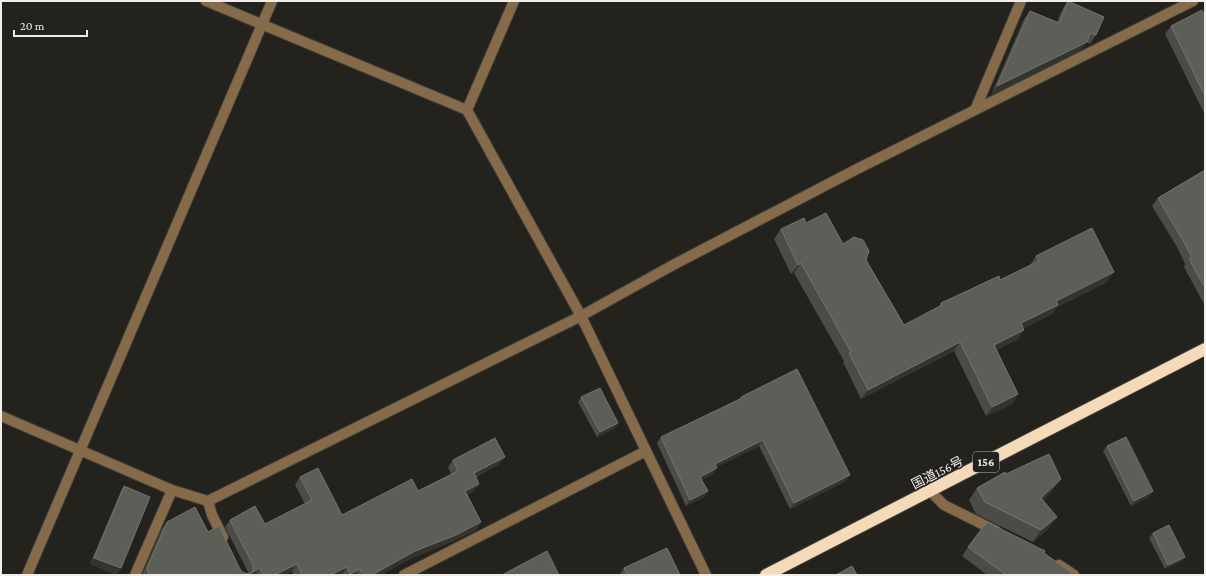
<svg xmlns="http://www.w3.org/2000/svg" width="1206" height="576" font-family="'Crimson Pro','Noto Sans JP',serif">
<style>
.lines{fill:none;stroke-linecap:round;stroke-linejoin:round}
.minor-casing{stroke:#403f3a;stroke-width:12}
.highway-casing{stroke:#403f3a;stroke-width:14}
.minor{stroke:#866b4a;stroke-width:10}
.highway{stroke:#f5daba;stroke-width:12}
.wall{fill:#4b4c46}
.shaded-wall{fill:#34342e}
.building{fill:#5d5e58;stroke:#74746f}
.labels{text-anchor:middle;stroke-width:3;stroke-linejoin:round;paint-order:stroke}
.shield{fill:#24221d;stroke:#b2b1ac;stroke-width:1}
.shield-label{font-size:12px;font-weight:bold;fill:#efeeea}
.street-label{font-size:13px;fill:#efeeea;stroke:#24221d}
</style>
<rect width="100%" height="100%" fill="#24221d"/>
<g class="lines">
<!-- minor casing -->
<g class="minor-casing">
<path id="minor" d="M 206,1 L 467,110 L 581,316 L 706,575
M 467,110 L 514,1
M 975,110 L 1021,1
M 1,416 L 172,490 L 208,501 L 581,316 L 673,265 L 855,170 L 1193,1
M 930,491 L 944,505 L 996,531
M 208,501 L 212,515 L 223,537
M 1059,565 L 1074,575
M 27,575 L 272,1
M 135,575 L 172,490
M 404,575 L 646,451"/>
</g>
<!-- highway casing -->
<g class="highway-casing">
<path id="highway" d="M 766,575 L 1205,349"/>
</g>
<!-- minor -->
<use href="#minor" class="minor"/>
<!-- highway -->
<use href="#highway" class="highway"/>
</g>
<!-- wall -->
<path class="wall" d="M 1068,1 L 1096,35 L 1090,44 L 1086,42 L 1081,50 L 991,95 L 1024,19 L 1030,11 L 1057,22 L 1062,10 Z
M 1205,16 L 1205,115 L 1165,34 L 1171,26 Z
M 1205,170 L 1205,306 L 1184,267 L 1185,264 L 1177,247 L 1152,206 L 1158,198 Z
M 806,223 L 843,244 L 866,260 L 904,325 L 938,308 L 941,303 L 1000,280 L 1030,265 L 1036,256 L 1107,282 L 1057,307 L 1052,314 L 1024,328 L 1018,339 L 996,350 L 1018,394 L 1012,404 L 986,416 L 954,351 L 861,399 L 843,362 L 844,361 L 794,273 L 791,274 L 774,239 L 781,229 Z
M 581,397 L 615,428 L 597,437 L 578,402 Z
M 741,397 L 846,481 L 790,509 L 759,446 L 716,467 L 713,474 L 702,480 L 704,497 L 686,506 L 657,443 L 661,437 L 739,400 Z
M 1107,446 L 1150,496 L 1131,506 L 1103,451 Z
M 505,457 L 499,464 L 476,477 L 474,491 L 467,495 L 481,522 L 476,530 L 451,542 L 410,559 L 380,575 L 293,575 L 292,571 L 284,575 L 142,575 L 162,529 L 167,522 L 208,532 L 244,573 L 248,573 L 248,572 L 225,527 L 230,520 L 265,524 L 305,504 L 295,485 L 300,477 L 342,515 L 418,491 L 451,474 L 448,467 L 453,460 Z
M 1006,474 L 1052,491 L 1043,500 L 1048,529 L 1033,542 L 976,514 L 969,500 L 977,488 Z
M 124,486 L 121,568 L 116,575 L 90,564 L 120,493 Z
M 1153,533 L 1185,557 L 1182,561 L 1165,569 L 1149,538 Z
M 968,547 L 1044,553 L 1074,575 L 987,575 L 962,556 Z
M 624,568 L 680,575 L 619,575 Z"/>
<!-- shaded-wall -->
<path class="shaded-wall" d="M 1087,42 L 1081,50 L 991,95 L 997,86 Z
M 801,263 L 794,273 L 791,274 L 798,265 Z
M 1114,272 L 1107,282 L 1057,307 L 1052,314 L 1015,333 L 1021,323 L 1056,301 Z
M 1024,330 L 1018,339 L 987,354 L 994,345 Z
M 960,342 L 954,351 L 861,399 L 868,390 Z
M 1018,394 L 1012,404 L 986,416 L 992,407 Z
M 618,423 L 615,428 L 597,437 L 600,432 Z
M 763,440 L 759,446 L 711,470 L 715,464 Z
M 505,457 L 499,464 L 468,480 L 474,473 Z
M 717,468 L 713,474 L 696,483 L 700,477 Z
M 850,475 L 846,481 L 790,509 L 794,503 Z
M 1061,479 L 1052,491 L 1033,511 L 1041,498 Z
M 479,484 L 474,491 L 460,499 L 465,491 Z
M 708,491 L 704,497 L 686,506 L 690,500 Z
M 1153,491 L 1150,496 L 1131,506 L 1134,501 Z
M 1057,517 L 1048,529 L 1033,542 L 1041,530 Z
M 481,522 L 476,530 L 451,542 L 410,559 L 380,575 L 372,575 L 415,551 Z
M 1185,557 L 1182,561 L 1165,569 L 1168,565 Z
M 94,558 L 121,568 L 116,575 L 90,564 Z
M 297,564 L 292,571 L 284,575 L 274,575 Z
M 347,567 L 342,575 L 330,575 Z
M 260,568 L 255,575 L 248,575 Z
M 360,569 L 355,575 L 349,575 L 350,574 Z"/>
<!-- building -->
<path class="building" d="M 1068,1 L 1104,17 L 1096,35 L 1090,33 L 1087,42 L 997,86 L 1030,11 L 1059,23 Z
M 1202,10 L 1205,16 L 1205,96 L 1171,26 Z
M 1205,170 L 1205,288 L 1189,259 L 1192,257 L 1182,239 L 1158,198 Z
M 826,213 L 843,244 L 854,237 L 863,240 L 869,251 L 866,260 L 904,325 L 942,305 L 941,303 L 967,291 L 999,276 L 1000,280 L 1039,261 L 1036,256 L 1092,228 L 1114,272 L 1056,301 L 1058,305 L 1021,323 L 1024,330 L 994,345 L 1018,394 L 992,407 L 960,342 L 868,390 L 849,353 L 851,352 L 801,263 L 798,265 L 781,229 L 804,218 L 806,223 Z
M 797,369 L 850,475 L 794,503 L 763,440 L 715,464 L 717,468 L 700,477 L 708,491 L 690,500 L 661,437 L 742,398 L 741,397 Z
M 600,388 L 618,423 L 600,432 L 581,397 Z
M 1126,437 L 1153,491 L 1134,501 L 1107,446 Z
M 495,438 L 505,457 L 474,473 L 479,484 L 465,491 L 481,522 L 456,535 L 415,551 L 372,575 L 363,575 L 360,569 L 350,574 L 347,567 L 330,575 L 302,575 L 297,564 L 274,575 L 263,575 L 260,568 L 248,575 L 149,575 L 147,568 L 167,522 L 195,507 L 208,532 L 219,526 L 241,571 L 244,573 L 250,574 L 253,571 L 253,565 L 230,520 L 255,506 L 265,524 L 312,500 L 300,477 L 318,468 L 342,515 L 412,479 L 418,491 L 458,471 L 453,460 Z
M 1049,454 L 1061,479 L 1041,498 L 1057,517 L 1041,530 L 985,502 L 977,488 L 1005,472 L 1006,474 Z
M 124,486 L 150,497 L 121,568 L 94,558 Z
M 987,522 L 1045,551 L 1044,553 L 1074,575 L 1006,575 L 968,547 Z
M 1169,525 L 1185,557 L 1168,565 L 1153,533 Z
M 667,548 L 680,575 L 627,575 L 624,568 Z
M 547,551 L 559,575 L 502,575 Z
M 852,566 L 857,575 L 836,575 Z"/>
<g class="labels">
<!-- shield labels -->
<rect class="shield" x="973" y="452" width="26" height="20" rx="3"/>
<g class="shield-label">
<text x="986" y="466">156</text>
</g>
<!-- street labels -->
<g class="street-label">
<text transform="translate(937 472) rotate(-27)" y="5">国道156号</text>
</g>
</g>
<!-- border -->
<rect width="1206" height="576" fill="none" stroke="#efeeea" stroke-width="4"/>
<!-- scale -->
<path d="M14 30v6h73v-6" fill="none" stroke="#efeeea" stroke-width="2"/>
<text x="20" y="30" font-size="12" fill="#efeeea" stroke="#24221d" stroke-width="3" paint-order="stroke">20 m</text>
</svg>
